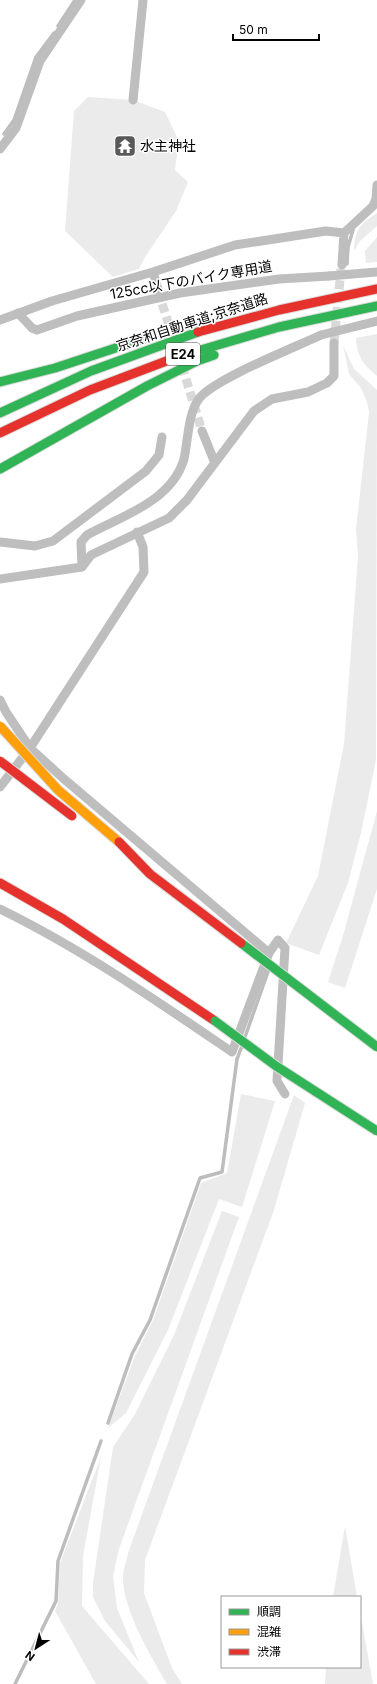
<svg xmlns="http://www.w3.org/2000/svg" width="377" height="1684" font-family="Inter,'Noto Sans JP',sans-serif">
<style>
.green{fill:#ebebeb}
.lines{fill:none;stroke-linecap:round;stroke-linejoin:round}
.stream{stroke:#bdbdbd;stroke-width:3.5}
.street-tunnel{stroke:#d9d9d9;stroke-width:9;stroke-dasharray:9 4.5;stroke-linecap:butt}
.fast-casing{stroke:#dbdbdb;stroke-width:11}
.jam-casing{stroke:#dbdbdb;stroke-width:11}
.street{stroke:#bebebe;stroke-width:9}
.fast{stroke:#30b455;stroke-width:9}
.jam{stroke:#e5322d;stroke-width:9}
.fast-bridge-casing{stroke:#dbdbdb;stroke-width:11;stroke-linecap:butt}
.slow-bridge-casing{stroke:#dbdbdb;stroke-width:11;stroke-linecap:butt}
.jam-bridge-casing{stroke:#dbdbdb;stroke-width:11;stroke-linecap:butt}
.street-bridge{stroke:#bebebe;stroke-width:9}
.fast-bridge{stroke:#30b455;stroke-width:9}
.slow-bridge{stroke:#ff9f0a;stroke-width:9}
.jam-bridge{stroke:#e5322d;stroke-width:9}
.labels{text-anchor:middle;stroke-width:3;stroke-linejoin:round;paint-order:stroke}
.shield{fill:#fff;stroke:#4c4c4c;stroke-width:1}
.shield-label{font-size:13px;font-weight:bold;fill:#000}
.poi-label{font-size:14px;fill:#000;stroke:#fff;text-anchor:start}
.street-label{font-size:14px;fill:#000;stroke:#fff}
</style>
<rect width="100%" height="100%" fill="#fff"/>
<!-- green -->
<path class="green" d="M 88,97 L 133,100 L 165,112 L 179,141 L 175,170 L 188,182 L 176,211 L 145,257 L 139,269 L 113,277 L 65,231 L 74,111 Z
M 377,213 L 377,226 L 359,242 L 354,251 C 355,229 360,224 377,213 Z
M 377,237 L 377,262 L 366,263 L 365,251 Z
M 377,334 L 377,376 C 363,364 357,357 356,338 Z
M 343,345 L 354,369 L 377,390 L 376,760 L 361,833 L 348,883 L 319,955 L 286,943 L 318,876 L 344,744 L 358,556 L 356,529 L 369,412 L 367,402 L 361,388 L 349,374 Z
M 377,811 L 377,889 L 345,988 L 328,982 L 342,939 Z
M 241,1094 L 275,1101 L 242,1207 L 219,1199 L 168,1330 L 126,1413 L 108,1428 L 135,1356 L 154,1318 L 201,1183 L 227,1173 Z
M 294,1095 L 305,1103 L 274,1210 L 145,1560 L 144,1593 L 172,1668 L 182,1684 L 167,1684 C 151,1657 122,1608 123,1577 C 123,1569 127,1560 128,1553 Z
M 222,1211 L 239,1217 L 119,1549 L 113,1576 L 117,1608 L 139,1662 L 105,1621 L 93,1597 L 93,1583 L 113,1447 L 135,1414 L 174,1335 Z
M 101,1457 L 83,1556 L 82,1606 L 149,1684 L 96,1684 L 55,1611 L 58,1603 L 60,1563 Z
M 345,1526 L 357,1597 L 333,1597 Z
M 360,1612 L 373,1684 L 325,1684 L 326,1667 L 360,1667 Z"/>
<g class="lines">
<!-- stream -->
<path class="stream" d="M 58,26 L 75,0
M 4,134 L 14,120 L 36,57 L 54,33
M 347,264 L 348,247 L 353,230
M 245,1037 L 269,969
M 108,1423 L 132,1354 L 150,1320 L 200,1178 L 222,1172 L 237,1059 L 242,1046
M 15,1684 L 56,1601 L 58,1561 L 101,1441"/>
<!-- street-tunnel -->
<path class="street-tunnel" d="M 158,291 L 175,344
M 334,343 L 341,269
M 182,366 L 202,431"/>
<!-- fast casing -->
<g class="fast-casing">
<path id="fast" d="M 177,357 L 279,327 L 377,306
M 0,382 L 55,368 L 149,337
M 0,413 L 91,371 L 198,332
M 0,469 L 147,386 L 197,361 L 214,355"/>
</g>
<!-- jam casing -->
<g class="jam-casing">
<path id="jam" d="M 198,332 L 279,310 L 377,289
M 0,433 L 90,390 L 177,357
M 0,883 L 63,919 L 215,1021"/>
</g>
<!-- street -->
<path class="street" d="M 133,100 L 143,0
M 0,149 L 16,128 L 40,61 L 81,0
M 344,233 L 373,206 L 376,199 L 377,185
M 153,272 L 158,289
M 18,313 L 32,328 L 37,330 L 77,316 L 180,293 L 279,279 L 329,276
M 0,320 L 52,301 L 153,272 L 235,245 L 326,231 L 344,233 L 342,265
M 202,431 L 215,463
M 137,532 L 143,547 L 144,572 L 30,748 L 64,779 L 269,953
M 0,542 L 35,546 L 53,541 L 146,471 L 159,455 L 162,437
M 82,567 L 81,542 L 87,535 C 122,516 172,501 184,459 C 188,441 188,415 198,400 C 211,380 296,347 321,335
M 0,579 L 82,567 L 91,555 L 169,518 L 187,500 L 254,411 L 272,399 L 308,392 L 327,383 L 334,376 L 334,343
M 0,700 L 6,712 L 30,748 L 0,787
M 0,909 C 82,949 157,1001 232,1052 L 269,953 L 278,940 L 285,948 L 277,1081 L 285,1094"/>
<!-- fast -->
<use href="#fast" class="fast"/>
<!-- jam -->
<use href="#jam" class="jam"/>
<!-- fast-bridge casing -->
<g class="fast-bridge-casing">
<path id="fast-bridge" d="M 241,943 L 377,1047
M 215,1021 L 276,1066 L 377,1131"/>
</g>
<!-- slow-bridge casing -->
<g class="slow-bridge-casing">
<path id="slow-bridge" d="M 0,726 L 58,790 L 119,842"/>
</g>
<!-- jam-bridge casing -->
<g class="jam-bridge-casing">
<path id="jam-bridge" d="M 0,761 L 72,816
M 119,842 L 150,874 L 241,943"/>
</g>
<!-- street-bridge -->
<path class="street-bridge" d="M 329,276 L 377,272
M 321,335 L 377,321"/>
<!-- fast-bridge -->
<use href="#fast-bridge" class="fast-bridge"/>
<!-- slow-bridge -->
<use href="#slow-bridge" class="slow-bridge"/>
<!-- jam-bridge -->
<use href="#jam-bridge" class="jam-bridge"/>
</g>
<!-- icons -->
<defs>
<g id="temple-square" transform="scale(1.15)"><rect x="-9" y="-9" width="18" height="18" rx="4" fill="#595959" stroke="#fff"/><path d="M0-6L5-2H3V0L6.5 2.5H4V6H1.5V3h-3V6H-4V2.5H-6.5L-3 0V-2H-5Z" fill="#fff"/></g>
</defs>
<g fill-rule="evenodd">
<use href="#temple-square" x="125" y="146"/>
</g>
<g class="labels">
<!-- shield labels -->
<rect class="shield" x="166" y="343" width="34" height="22" rx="3"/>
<g class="shield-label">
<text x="183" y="359">E24</text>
</g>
<!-- poi labels -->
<g class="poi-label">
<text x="140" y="151">水主神社</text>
</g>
<!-- street labels -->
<g class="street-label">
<text transform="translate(191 280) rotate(-10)" y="5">125cc以下のバイク専用道</text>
<text transform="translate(192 322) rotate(-18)" y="5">京奈和自動車道;京奈道路</text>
</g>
</g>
<!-- legend -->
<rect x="221" y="1596" width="140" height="72" fill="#ffffff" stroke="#999999"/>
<rect x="229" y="1609" width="20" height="6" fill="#30b455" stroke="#999999"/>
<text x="257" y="1616" font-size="12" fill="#000000">順調</text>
<rect x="229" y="1629" width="20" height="6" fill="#ff9f0a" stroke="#999999"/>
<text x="257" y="1636" font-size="12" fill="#000000">混雑</text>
<rect x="229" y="1649" width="20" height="6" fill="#e5322d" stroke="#999999"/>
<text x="257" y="1656" font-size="12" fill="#000000">渋滞</text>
<!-- north arrow -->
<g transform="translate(36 1648) rotate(216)" stroke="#ffffff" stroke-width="3" paint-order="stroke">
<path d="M0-3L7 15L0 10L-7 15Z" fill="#000000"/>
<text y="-6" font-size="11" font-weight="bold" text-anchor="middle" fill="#000000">N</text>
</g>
<!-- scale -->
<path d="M233 34v6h86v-6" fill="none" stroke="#000000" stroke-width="2"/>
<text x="239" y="34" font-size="12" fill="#000000" stroke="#ffffff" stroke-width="3" paint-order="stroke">50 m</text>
</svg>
